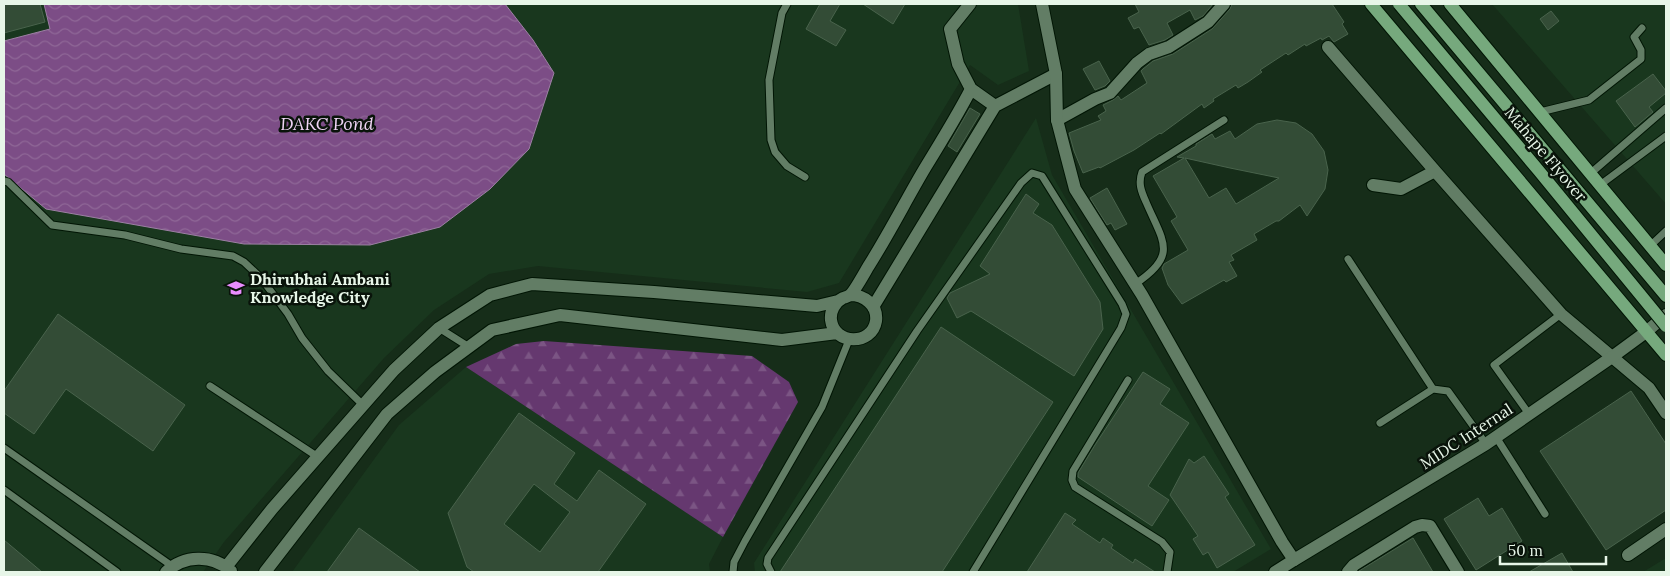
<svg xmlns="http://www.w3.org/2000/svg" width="1670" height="576" font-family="Lora,serif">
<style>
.built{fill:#19371e}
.forest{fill:url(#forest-firs)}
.water{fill:url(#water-waves);stroke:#9c80a3}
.building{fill:#334c36;stroke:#49634c;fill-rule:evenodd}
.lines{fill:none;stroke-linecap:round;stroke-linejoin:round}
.service-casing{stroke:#011504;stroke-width:9}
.minor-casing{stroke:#011504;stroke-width:14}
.tertiary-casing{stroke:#011504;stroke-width:14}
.primary-casing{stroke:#011504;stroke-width:14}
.service{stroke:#627d65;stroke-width:7}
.minor{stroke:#627d65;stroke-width:12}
.tertiary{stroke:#627d65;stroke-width:12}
.primary{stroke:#76a97d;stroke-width:12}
.primary-bridge-casing{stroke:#011504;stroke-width:14;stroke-linecap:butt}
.primary-bridge{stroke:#76a97d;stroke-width:12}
.labels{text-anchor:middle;stroke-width:5;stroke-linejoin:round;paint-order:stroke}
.street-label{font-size:16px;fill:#e7f6e8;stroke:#09130a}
.poi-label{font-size:16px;font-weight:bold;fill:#e7f6e8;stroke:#09130a;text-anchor:start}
.water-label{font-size:18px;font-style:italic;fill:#efd4f5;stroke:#09130a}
</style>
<defs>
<pattern id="forest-firs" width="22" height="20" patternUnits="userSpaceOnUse" patternTransform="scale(1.25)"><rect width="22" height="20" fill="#65386f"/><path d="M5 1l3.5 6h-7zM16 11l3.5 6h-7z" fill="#7b5584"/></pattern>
<pattern id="water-waves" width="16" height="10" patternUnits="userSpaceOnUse" patternTransform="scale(1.25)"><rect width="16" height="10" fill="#7c4d86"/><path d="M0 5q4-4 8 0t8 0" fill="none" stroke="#8f6797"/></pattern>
</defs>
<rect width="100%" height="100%" fill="#162d19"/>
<!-- built -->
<path class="built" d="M 4,4 L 1018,4 L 1029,71 L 998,85 L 970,65 L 839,283 L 807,292 L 538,266 L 489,274 L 434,310 L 384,358 L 224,542 L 203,572 L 4,572 Z
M 1492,4 L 1666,4 L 1666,204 L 1547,67 Z
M 1036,118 L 1052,175 L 1271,549 L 1233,572 L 755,572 L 754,563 Z
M 466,367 L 723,537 L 709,564 L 710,572 L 292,572 L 399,425 Z
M 1666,558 L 1666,572 L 1643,572 Z"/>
<!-- forest -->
<path class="forest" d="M 544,341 L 752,356 L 789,382 L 798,402 L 723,537 L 466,367 L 516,344 Z"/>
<!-- water -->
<path class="water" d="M 44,4 L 505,4 L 533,40 L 554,73 L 529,149 L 490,189 L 440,227 L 370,245 L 244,244 L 46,209 L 4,174 L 4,41 L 50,29 Z"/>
<!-- building -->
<path class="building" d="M 4,4 L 40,4 L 45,22 L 4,33 Z
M 820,4 L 840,4 L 830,21 L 846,30 L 836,46 L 806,29 Z
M 863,4 L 905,4 L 893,24 Z
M 1135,4 L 1213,4 L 1203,16 L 1195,20 L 1190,10 L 1167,23 L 1173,35 L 1165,40 L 1149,45 L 1139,27 L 1134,29 L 1128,18 L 1139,12 Z
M 1232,4 L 1332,4 L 1344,22 L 1342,24 L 1348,34 L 1334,42 L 1329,36 L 1322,40 L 1321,38 L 1306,46 L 1305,44 L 1288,55 L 1286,53 L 1260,70 L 1262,72 L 1248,82 L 1238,88 L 1236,85 L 1213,99 L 1214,101 L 1204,108 L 1202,104 L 1161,134 L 1160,133 L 1134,150 L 1100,168 L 1099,167 L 1083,173 L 1074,151 L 1069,133 L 1101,120 L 1098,116 L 1106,111 L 1103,105 L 1113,100 L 1118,96 L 1121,100 L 1147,83 L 1141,71 L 1143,69 L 1153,61 L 1173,54 L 1212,29 L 1230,9 Z
M 1551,11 L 1559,21 L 1548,30 L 1540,19 Z
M 1099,61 L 1110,81 L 1105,86 L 1095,90 L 1083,69 Z
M 1653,74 L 1666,91 L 1666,93 L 1649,107 L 1653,112 L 1635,127 L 1616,101 Z
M 970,108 L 980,114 L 957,152 L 948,146 Z
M 1277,120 L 1296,123 L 1312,134 L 1324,151 L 1328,170 L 1325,189 L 1307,216 L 1300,205 L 1279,221 L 1276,221 L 1254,234 L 1257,240 L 1231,255 L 1234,260 L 1229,262 L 1237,276 L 1226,282 L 1224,280 L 1182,304 L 1168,285 L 1162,268 L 1164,264 L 1188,250 L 1171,221 L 1177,217 L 1153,176 L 1184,158 L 1177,157 L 1196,146 L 1196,144 L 1212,134 L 1215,139 L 1230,131 L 1235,139 L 1257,124 ZM 1185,158 L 1230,168 L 1279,178 L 1236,204 L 1226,188 L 1209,198 Z
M 1107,188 L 1127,224 L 1115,230 L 1111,223 L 1107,225 L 1090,198 Z
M 1026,194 L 1039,204 L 1033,213 L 1052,225 L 1100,302 L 1103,329 L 1074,376 L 971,311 L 957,318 L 947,298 L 950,293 L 990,274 L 980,266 Z
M 58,314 L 185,405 L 153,451 L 66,389 L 34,434 L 4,413 L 4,391 Z
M 941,327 L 1053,402 L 942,572 L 780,572 Z
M 1143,372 L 1170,389 L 1160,404 L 1189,423 L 1148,486 L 1169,500 L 1152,526 L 1078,477 L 1078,473 L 1095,445 Z
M 1631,391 L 1666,444 L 1666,510 L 1606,550 L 1540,451 Z
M 519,413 L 575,453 L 554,484 L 577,501 L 599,470 L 646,504 L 598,572 L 474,572 L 467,567 L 448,513 ZM 534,484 L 570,512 L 540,552 L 504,524 Z
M 1204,456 L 1229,494 L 1225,497 L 1255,545 L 1217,568 L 1208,552 L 1203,555 L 1193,539 L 1198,536 L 1170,495 L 1189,459 L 1194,463 Z
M 1478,498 L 1489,516 L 1502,508 L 1522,541 L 1476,570 L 1444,519 Z
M 1065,513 L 1076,520 L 1072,524 L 1100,543 L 1103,538 L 1113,545 L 1111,548 L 1133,563 L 1135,559 L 1155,572 L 1027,572 Z
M 359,528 L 420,572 L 327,572 Z
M 1413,538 L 1433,572 L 1358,572 L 1359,571 Z
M 4,540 L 42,572 L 4,572 Z
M 1562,553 L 1573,572 L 1529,572 Z"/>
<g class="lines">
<!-- service casing -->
<g class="service-casing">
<path id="service" d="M 787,4 L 782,13 L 769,80 L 771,140 L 775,152 L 787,166 L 805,177
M 1540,112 L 1589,100 L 1641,59 L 1641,50 L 1634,37 L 1642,28
M 1591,173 L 1666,108
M 4,181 L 8,182 L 52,225 L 125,235 L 181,249 L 233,256 L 244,262 L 261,278 L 288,314 L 302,338 L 328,371 L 363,405
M 1600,185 L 1666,136
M 1650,246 L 1666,231
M 1348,259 L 1433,389 L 1448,391 L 1486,444
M 1135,284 C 1179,255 1163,242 1146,202 C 1141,191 1138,183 1142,172 L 1224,120
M 439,328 L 469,347
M 1128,380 L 1073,471 L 1072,480 L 1075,487 L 1162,542 L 1170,552 L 1167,572
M 210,386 L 318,457
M 1529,414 L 1494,365 L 1561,314
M 1380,423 L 1433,389
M 1496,437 L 1545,514
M 4,448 L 172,566
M 4,490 L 117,572
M 733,572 L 734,562 L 745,541 L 822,407 L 849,340
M 771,572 L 767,564 L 768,558 L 917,331 L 1021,183 L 1032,173 L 1042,176 L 1122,304 L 1126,314 L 1121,328 L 973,572"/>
</g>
<!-- minor casing -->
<g class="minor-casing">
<path id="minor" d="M 1328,47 L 1435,171 L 1561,314 L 1649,388 L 1666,413
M 971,89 L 995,106
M 1057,120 L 1095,99 L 1110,93 L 1137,63 L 1149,54 L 1169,47 L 1208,22 L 1224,4
M 1373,185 L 1401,189 L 1435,171
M 850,295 C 864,295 878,305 876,321 C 872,346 834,345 831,320 C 830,311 835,302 843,298 C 845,297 848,297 850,295 C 854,292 865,272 868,267 C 889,234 906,200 925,168 C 941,142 957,116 971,89 L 958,64 L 950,29 L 970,4
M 873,307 L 995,106 L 1056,74
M 1628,555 L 1666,529
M 226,567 L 272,509 L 394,370 L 439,328 L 490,295 L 532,284 L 654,292 L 817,306 L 838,301
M 166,572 C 184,555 212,554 231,571
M 265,572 L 387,414 L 435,372 L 492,330 L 560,315 L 782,340 L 837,333
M 1275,572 L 1294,560
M 1348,572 L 1354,565 L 1415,527 L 1422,525 L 1430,526 L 1458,572"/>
</g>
<!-- tertiary casing -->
<g class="tertiary-casing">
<path id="tertiary" d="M 1042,4 L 1056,74 L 1057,120 L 1075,189 L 1142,295 L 1282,542 L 1294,560 L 1486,444 L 1612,357 L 1646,332 L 1666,315"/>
</g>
<!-- primary casing -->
<g class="primary-casing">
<path id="primary" d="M 1371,4 L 1666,355
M 1421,4 L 1666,296
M 1450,4 L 1666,265"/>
</g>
<!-- service -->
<use href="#service" class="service"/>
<!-- minor -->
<use href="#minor" class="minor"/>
<!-- tertiary -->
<use href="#tertiary" class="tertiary"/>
<!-- primary -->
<use href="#primary" class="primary"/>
<!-- primary-bridge casing -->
<g class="primary-bridge-casing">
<path id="primary-bridge" d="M 1399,4 L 1539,171 L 1666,326"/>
</g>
<!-- primary-bridge -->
<use href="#primary-bridge" class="primary-bridge"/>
</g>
<!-- icons -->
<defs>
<g id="university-bare" transform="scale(1.35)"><path d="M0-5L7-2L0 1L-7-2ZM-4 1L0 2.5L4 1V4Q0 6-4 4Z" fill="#e98dfe" stroke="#09130a" stroke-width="2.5" paint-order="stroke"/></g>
</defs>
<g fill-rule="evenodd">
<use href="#university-bare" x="236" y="288"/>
</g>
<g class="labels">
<!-- street labels -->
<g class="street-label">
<text transform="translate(1546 154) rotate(50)" y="6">Mahape Flyover</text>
<text transform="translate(1466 436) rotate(-33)" y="6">MIDC Internal</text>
</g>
<!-- poi labels -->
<g class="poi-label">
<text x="250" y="285">Dhirubhai Ambani<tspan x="250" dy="18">Knowledge City</tspan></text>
</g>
<!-- water labels -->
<g class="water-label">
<text x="327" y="130">DAKC Pond</text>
</g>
</g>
<!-- border -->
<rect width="1670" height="576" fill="none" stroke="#e7f6e8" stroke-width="10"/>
<!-- scale -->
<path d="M1500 556v8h106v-8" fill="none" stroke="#e7f6e8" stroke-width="2.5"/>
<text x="1508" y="556" font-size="15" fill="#e7f6e8" stroke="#09130a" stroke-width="4" paint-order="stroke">50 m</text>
</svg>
